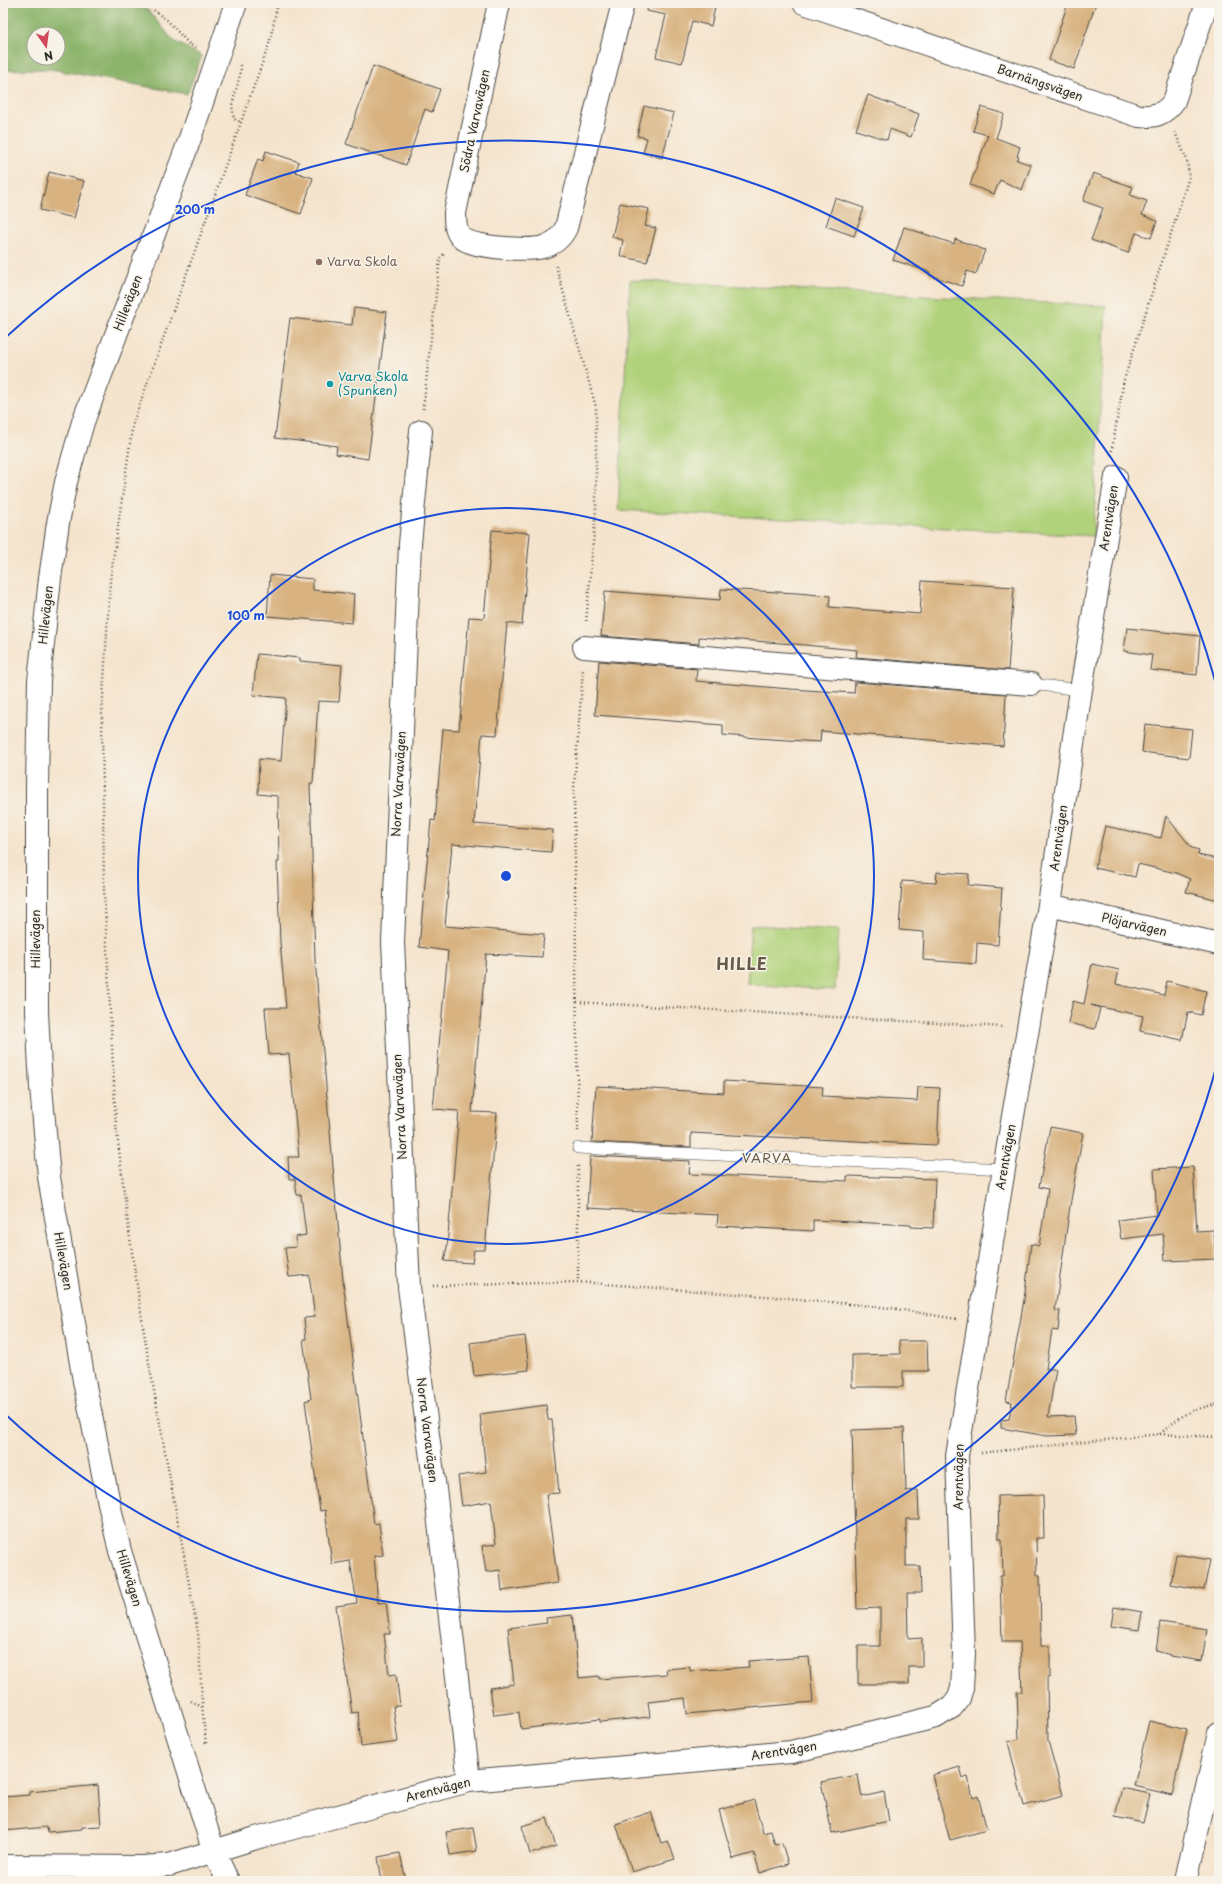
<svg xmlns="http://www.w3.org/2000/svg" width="1222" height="1884" font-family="'Playpen Sans',sans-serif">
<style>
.green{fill:#b0d27a;stroke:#6e7e52}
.forest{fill:#8cb46a;stroke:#5c704a;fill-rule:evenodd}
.building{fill:#d8b280}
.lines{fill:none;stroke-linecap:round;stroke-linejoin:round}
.service-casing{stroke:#494743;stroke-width:12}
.minor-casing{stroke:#494743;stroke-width:24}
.tertiary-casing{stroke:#494743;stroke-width:24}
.path{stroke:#494743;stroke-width:2.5;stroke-dasharray:1 3;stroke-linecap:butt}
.service{stroke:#fff;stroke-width:11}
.minor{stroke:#fff;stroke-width:22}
.tertiary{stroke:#fff;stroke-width:22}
.ring{fill:none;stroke:#1d4ed8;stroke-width:2}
.education-dot{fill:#8d6e63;stroke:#f7f3e8;stroke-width:1.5}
.culture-dot{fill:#0f9aa8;stroke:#f7f3e8;stroke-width:1.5}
.labels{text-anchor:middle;stroke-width:3;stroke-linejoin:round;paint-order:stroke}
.street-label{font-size:12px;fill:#2b2b2b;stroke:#f7f3e8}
.education-label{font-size:12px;fill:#785e54;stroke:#f7f3e8;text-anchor:start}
.culture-label{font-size:12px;fill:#0d838f;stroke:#f7f3e8;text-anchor:start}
.neighbourhood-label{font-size:13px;letter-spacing:1px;fill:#685a49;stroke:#f7f3e8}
.district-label{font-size:16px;font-weight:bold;letter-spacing:1px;fill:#685a49;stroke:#f7f3e8}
.centre{fill:#1d4ed8;stroke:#f7f3e8;stroke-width:2}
.ring-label{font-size:12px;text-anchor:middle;font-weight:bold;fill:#1d4ed8;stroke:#f7f3e8;stroke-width:3;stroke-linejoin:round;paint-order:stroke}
</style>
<rect width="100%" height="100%" fill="#f7f3e8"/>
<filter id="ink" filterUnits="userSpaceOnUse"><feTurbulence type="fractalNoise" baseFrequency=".025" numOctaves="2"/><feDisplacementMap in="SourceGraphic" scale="8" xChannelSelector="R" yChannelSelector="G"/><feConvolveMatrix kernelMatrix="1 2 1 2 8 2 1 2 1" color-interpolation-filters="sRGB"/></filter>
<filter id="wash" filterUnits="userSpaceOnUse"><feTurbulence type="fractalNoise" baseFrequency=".012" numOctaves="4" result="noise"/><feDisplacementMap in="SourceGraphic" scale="16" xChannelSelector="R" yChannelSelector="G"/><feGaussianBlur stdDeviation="0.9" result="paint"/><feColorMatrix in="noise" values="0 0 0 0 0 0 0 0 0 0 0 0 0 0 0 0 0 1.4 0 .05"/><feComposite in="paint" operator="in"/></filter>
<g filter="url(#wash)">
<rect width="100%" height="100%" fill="#f5e4cd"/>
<!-- green -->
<path class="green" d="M 630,280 L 1106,306 L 1093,536 L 618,510 Z
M 751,925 L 839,930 L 835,990 L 747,984 Z"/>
<!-- forest -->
<path class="forest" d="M 3,3 L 124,3 L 148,10 L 174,41 L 202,56 L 187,94 L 50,69 L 3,70 ZM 34,34 L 58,34 L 58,58 L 34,58 Z"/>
<g id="blocks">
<!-- building -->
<path class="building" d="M 648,3 L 697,3 L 715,7 L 711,26 L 692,21 L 682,63 L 656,57 L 666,15 L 647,11 Z
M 1068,3 L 1096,3 L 1074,69 L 1049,60 Z
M 373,66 L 440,89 L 432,112 L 425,109 L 406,165 L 346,144 Z
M 868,95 L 919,114 L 911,137 L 890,129 L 887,140 L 856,130 Z
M 644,106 L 674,113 L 662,158 L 643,153 L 647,138 L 637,136 Z
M 981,107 L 1004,114 L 996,138 L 1020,147 L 1017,156 L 1019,157 L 1017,160 L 1031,165 L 1022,190 L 1000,180 L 994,194 L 970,185 L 988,135 L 973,131 Z
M 266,151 L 299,162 L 295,172 L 313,178 L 301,214 L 245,195 L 258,159 L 263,161 Z
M 49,172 L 84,181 L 74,218 L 40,210 Z
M 1093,173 L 1133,187 L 1130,195 L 1147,201 L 1142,215 L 1157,221 L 1151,238 L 1136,233 L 1128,253 L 1091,240 L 1103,208 L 1083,201 Z
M 835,198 L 864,208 L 854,236 L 826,226 Z
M 620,203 L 649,209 L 645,226 L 656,228 L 647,262 L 620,256 L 623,240 L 612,237 Z
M 904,227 L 954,244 L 955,239 L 985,250 L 976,274 L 967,271 L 962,286 L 929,275 L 930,272 L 893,260 Z
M 354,308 L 387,312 L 368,459 L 336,454 L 337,446 L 275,438 L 290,318 L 352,325 Z
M 492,530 L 530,533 L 522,625 L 507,623 L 497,735 L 482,734 L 474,824 L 553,830 L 551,852 L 452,844 L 445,926 L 544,934 L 542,957 L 486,954 L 472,1112 L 497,1113 L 485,1250 L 474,1250 L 472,1263 L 444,1261 L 447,1247 L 459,1111 L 433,1109 L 448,951 L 419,947 L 431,820 L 435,821 L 443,729 L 459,730 L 469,617 L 484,618 Z
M 270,575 L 313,579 L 313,590 L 354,594 L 352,623 L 267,616 Z
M 922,581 L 1014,587 L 1008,670 L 856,657 L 857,650 L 794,644 L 699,637 L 699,644 L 601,636 L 605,591 L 720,600 L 721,589 L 797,593 L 830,596 L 829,607 L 920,614 Z
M 1127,628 L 1200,636 L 1197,675 L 1150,670 L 1152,655 L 1124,651 Z
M 257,654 L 300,658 L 300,661 L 342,665 L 339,702 L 318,701 L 313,783 L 310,783 L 315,960 L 343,1281 L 374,1524 L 379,1523 L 383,1555 L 374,1556 L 378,1603 L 386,1602 L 390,1634 L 384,1634 L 389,1675 L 396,1674 L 400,1706 L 393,1706 L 398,1742 L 361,1747 L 358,1712 L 352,1713 L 336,1606 L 357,1603 L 350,1561 L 332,1564 L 325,1510 L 320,1511 L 305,1401 L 311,1399 L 303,1339 L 306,1339 L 304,1318 L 315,1317 L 309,1275 L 289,1277 L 285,1248 L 296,1247 L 295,1237 L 306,1235 L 301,1195 L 297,1195 L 295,1179 L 289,1179 L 288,1157 L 299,1157 L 289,1054 L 269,1055 L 265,1008 L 286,1008 L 280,942 L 277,862 L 279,862 L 278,796 L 258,794 L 259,759 L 281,761 L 286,698 L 253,695 Z
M 599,661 L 697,669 L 696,681 L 790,689 L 854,693 L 855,682 L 1006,694 L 1003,746 L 821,731 L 820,742 L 756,738 L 723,735 L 723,725 L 595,715 Z
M 1145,724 L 1192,729 L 1189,758 L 1142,752 Z
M 1166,816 L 1192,848 L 1199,850 L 1198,855 L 1217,859 L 1216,864 L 1219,865 L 1219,900 L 1186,892 L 1190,879 L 1176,873 L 1138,864 L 1135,877 L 1095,868 L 1105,826 L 1161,838 Z
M 937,872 L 969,874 L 968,885 L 1002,888 L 998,945 L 977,943 L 976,964 L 923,960 L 924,932 L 899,930 L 902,881 L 936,883 Z
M 1092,964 L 1119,970 L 1116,984 L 1164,995 L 1167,981 L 1206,991 L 1201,1015 L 1188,1012 L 1182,1040 L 1140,1031 L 1143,1016 L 1091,1005 L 1100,1008 L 1095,1029 L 1068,1023 L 1073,1001 L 1084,1004 Z
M 724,1081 L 823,1087 L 822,1096 L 917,1101 L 918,1087 L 940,1088 L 937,1145 L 691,1133 L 691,1147 L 592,1142 L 596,1086 L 724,1093 Z
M 1050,1127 L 1083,1133 L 1070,1206 L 1055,1310 L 1060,1311 L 1058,1331 L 1052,1330 L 1046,1369 L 1056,1369 L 1048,1417 L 1074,1416 L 1076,1435 L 1047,1436 L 1001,1428 L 1001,1420 L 1009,1419 L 1012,1402 L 1006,1401 L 1024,1300 L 1031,1244 L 1039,1246 L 1048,1189 L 1039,1187 Z
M 592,1156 L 690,1161 L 689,1174 L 847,1181 L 847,1176 L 935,1179 L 933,1228 L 911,1227 L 911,1225 L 813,1220 L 813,1231 L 737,1227 L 717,1226 L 718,1215 L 587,1208 L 590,1157 Z
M 1193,1167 L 1197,1231 L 1214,1230 L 1216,1259 L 1165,1261 L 1163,1234 L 1121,1239 L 1118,1220 L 1157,1215 L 1154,1169 Z
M 525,1336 L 529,1370 L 474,1376 L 470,1343 Z
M 899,1341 L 927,1341 L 928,1371 L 903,1371 L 903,1387 L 852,1387 L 852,1355 L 900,1354 Z
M 546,1405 L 548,1420 L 552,1420 L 559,1493 L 546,1494 L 558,1583 L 502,1591 L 500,1570 L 486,1572 L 482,1546 L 496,1544 L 491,1501 L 462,1506 L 458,1476 L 486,1472 L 480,1414 Z
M 904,1428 L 906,1491 L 918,1490 L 919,1519 L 906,1519 L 906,1566 L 920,1566 L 921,1593 L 907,1593 L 908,1639 L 922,1638 L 922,1667 L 909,1667 L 909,1684 L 858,1684 L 858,1646 L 880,1646 L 880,1608 L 857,1609 L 852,1430 Z
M 1043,1495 L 1044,1538 L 1036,1538 L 1037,1575 L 1040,1575 L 1041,1646 L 1050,1646 L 1050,1677 L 1047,1678 L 1048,1741 L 1063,1795 L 1024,1806 L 1008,1742 L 1019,1739 L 1017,1692 L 1022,1692 L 1020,1642 L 1002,1642 L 1000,1576 L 1003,1576 L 1002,1539 L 999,1539 L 998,1496 Z
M 1176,1554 L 1210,1560 L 1204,1590 L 1171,1584 Z
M 1114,1607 L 1142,1612 L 1139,1630 L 1111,1626 Z
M 572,1615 L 579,1678 L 599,1676 L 599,1679 L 667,1674 L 666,1669 L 690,1667 L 690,1671 L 749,1667 L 748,1661 L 809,1657 L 813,1702 L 687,1714 L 685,1698 L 648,1702 L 650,1717 L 600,1722 L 600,1719 L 521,1729 L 519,1712 L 494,1715 L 490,1688 L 514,1684 L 508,1628 L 547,1623 L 546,1618 Z
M 1160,1622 L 1207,1629 L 1202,1661 L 1171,1656 L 1171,1655 L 1156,1651 Z
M 1149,1721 L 1187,1730 L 1172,1795 L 1134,1786 Z
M 960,1767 L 963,1778 L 968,1777 L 973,1798 L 978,1796 L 987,1830 L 950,1840 L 932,1775 Z
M 858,1775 L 862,1797 L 884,1792 L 889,1821 L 832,1833 L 821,1782 Z
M 98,1785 L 101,1826 L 82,1827 L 82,1829 L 48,1832 L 47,1827 L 3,1831 L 3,1797 L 30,1795 L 30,1792 Z
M 1122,1788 L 1150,1794 L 1143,1823 L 1115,1817 Z
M 754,1800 L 763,1833 L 771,1831 L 775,1845 L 782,1843 L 788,1864 L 760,1873 L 754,1853 L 733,1859 L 719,1810 Z
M 651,1812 L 661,1843 L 668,1841 L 675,1859 L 632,1872 L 616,1824 Z
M 547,1818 L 556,1846 L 530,1854 L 522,1826 Z
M 473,1828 L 477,1851 L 450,1855 L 446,1832 Z
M 400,1853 L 406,1881 L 382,1881 L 378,1857 Z"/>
</g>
</g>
<g filter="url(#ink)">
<use href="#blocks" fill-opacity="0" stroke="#494743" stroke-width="1"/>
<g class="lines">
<!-- service casing -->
<g class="service-casing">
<path id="service" d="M 1031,684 L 1081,690
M 578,1148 L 1004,1169"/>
</g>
<!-- minor casing -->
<g class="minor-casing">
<path id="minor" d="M 499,3 L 455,213 C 455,222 455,232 462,238 C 474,248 529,251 543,247 C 554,244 561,238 566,228 L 623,3
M 804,3 L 1139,116 C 1155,117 1165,114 1174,101 L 1207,3
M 421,431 L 410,544 L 393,942 L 409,1287 L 436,1497 L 469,1781
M 584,647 L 1031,684
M 1049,905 L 1219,944
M 3,1866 L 143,1867 L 169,1865 L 256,1838 L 469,1781 L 791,1752 L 936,1717 L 952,1707 L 959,1698 L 962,1688 L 964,1654 L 957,1456 L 1004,1169 L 1049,905 L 1081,690 L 1116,477
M 1186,1881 L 1219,1733"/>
</g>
<!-- tertiary casing -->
<g class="tertiary-casing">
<path id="tertiary" d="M 228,1881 L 214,1852 L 120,1551 L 110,1508 L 84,1381 L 49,1177 L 41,1087 L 37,1012 L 37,786 L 39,681 L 50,578 L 58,523 L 66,482 L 83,422 L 187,147 L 236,3"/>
</g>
<!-- path -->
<path class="path" d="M 144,3 L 167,20 L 190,45 L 197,47
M 240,65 L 241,71 L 232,105 L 234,119 L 241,122
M 556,266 L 596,407 L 596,509 L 586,623
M 423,409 L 440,258 L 445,253
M 1111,455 L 1124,380 L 1189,177 L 1187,160 L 1175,132
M 577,1002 L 1004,1027
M 578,1131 L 574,788 L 583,670
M 578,1166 L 578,1282
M 433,1286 L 578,1282 L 778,1297 L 891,1308 L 956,1319
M 1160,1434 L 1219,1437
M 981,1453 L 1160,1434 C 1181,1415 1191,1409 1219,1404
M 191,1701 L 202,1707
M 206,1743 C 201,1706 201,1670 198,1633 L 147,1352 L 129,1232 L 116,1125 L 104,890 L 102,714 L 110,581 L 133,423 L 269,44 L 278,3"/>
<!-- service -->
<use href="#service" class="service"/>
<!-- minor -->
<use href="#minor" class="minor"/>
<!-- tertiary -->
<use href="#tertiary" class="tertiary"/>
</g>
</g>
<!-- distance rings -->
<g class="ring">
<circle cx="506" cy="876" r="368"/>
<path d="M1218 1060A735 735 0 0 1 5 1414M5 338A735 735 0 0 1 1218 692"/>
</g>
<!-- markers -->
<circle class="education-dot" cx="319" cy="262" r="4"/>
<circle class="culture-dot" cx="330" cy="384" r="4"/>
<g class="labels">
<!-- street labels -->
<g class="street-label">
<text transform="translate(1040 83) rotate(19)" y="4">Barnängsvägen</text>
<text transform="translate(475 121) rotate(-78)" y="4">Södra Varvavägen</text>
<text transform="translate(128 303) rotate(-69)" y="4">Hillevägen</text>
<text transform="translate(1109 518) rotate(-81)" y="4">Arentvägen</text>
<text transform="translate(46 615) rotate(-84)" y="4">Hillevägen</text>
<text transform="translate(399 784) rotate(-87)" y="4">Norra Varvavägen</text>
<text transform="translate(1059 838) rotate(-82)" y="4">Arentvägen</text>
<text transform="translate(1134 925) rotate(13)" y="4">Plöjarvägen</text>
<text transform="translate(36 939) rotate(-90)" y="4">Hillevägen</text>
<text transform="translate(400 1107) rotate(-93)" y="4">Norra Varvavägen</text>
<text transform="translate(1006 1157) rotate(-80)" y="4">Arentvägen</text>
<text transform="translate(63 1261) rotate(80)" y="4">Hillevägen</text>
<text transform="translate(427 1430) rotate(83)" y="4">Norra Varvavägen</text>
<text transform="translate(959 1477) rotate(-89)" y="4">Arentvägen</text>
<text transform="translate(129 1578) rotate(73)" y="4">Hillevägen</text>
<text transform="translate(784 1751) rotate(-9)" y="4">Arentvägen</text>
<text transform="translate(438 1790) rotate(-14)" y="4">Arentvägen</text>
</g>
<!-- education labels -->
<g class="education-label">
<text x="327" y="266">Varva Skola</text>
</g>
<!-- culture labels -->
<g class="culture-label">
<text x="338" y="381">Varva Skola<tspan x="338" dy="14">(Spunken)</tspan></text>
</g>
<!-- neighbourhood labels -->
<g class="neighbourhood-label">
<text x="767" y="1163">VARVA</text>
</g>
<!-- district labels -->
<g class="district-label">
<text x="742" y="970">HILLE</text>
</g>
</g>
<circle cx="506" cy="876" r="6" class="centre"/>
<g class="ring-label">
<text x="195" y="214">200 m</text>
<text x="246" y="620">100 m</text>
</g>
<!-- margin -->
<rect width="1222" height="1884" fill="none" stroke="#f7f3e8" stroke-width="16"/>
<!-- north arrow -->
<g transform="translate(46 46) rotate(166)"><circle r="19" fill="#f7f3e8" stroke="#a5a39c"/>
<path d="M0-3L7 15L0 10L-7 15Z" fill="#d1495b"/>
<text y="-6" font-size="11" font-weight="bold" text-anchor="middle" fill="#2b2b2b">N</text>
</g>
</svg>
